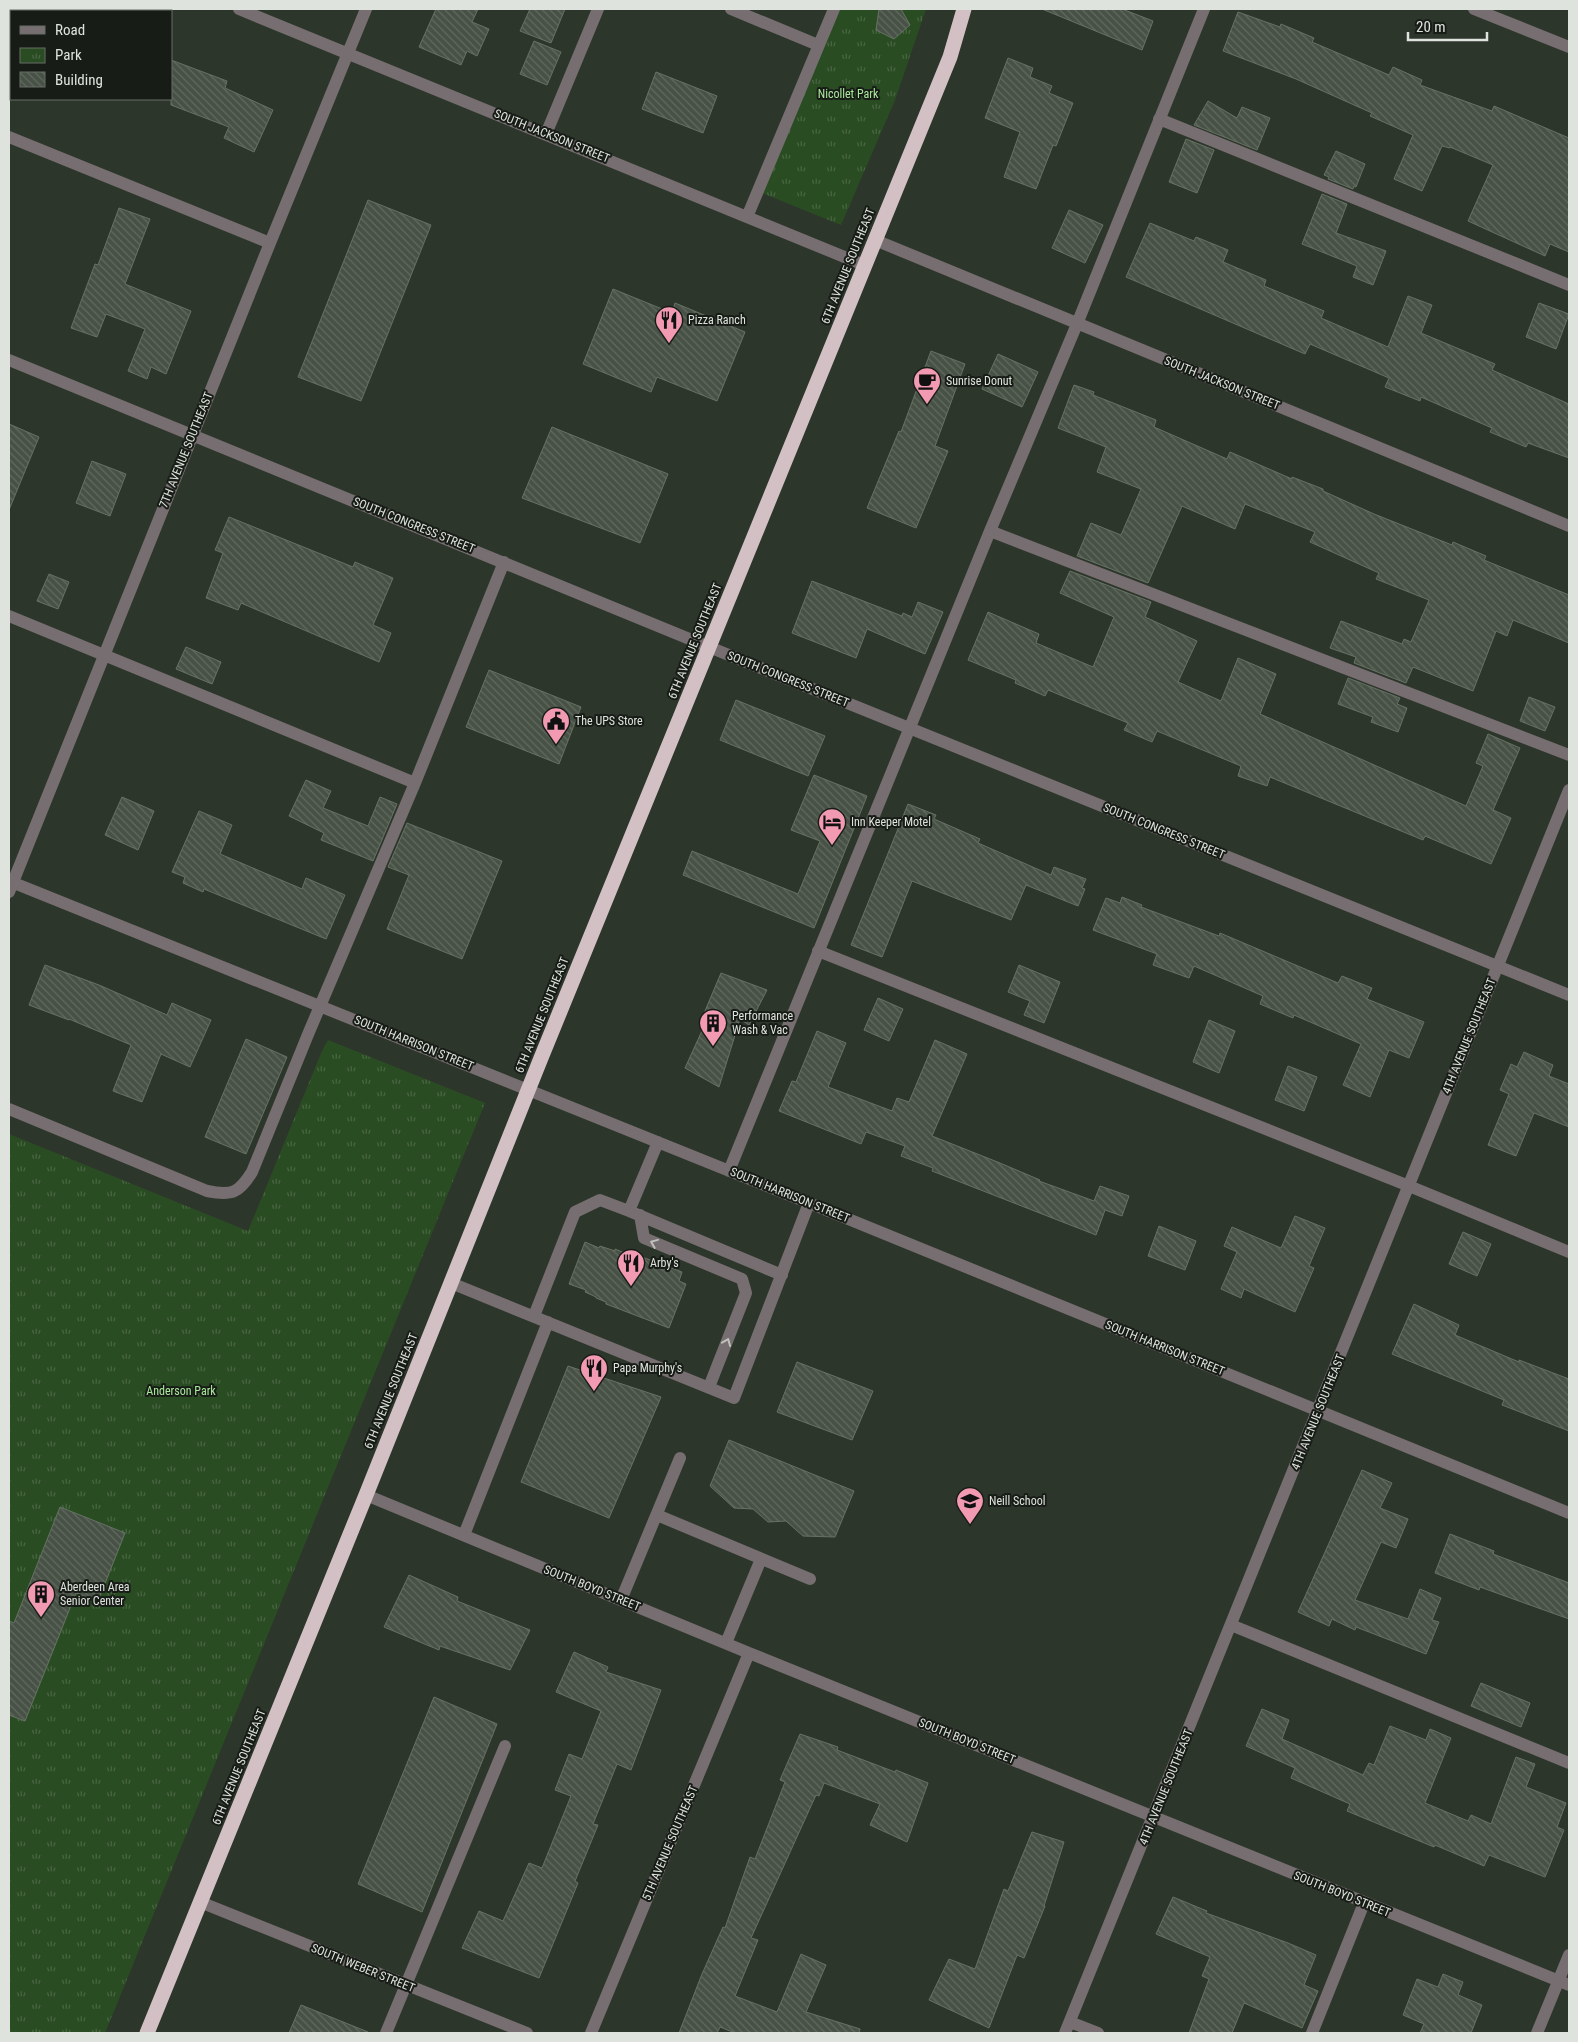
<svg xmlns="http://www.w3.org/2000/svg" width="1578" height="2042" font-family="'Roboto Condensed',sans-serif">
<style>
.park{fill:url(#park-tufts)}
.building{fill:url(#building-back-hatch);stroke:#677265}
.lines{fill:none;stroke-linecap:round;stroke-linejoin:round}
.minor{stroke:#766e70;stroke-width:12}
.highway{stroke:#d3c0c4;stroke-width:15}
.oneway{stroke:#bfc1bc}
.labels{text-anchor:middle;stroke-width:4;stroke-linejoin:round;paint-order:stroke}
.park-label{font-size:12px;fill:#a9e99b;stroke:#181c17}
.street-label{font-size:12px;fill:#dee4dd;stroke:#181c17}
.poi-label{font-size:12px;fill:#dee4dd;stroke:#181c17;text-anchor:start}
</style>
<defs>
<pattern id="park-tufts" width="24" height="20" patternUnits="userSpaceOnUse" patternTransform="scale(1.25)"><rect width="24" height="20" fill="#2a4c23"/><path d="M3 7l-1-3M5 7V3M7 7l1-3M15 17l-1-3M17 17v-4M19 17l1-3" fill="none" stroke="#486642"/></pattern>
<pattern id="building-back-hatch" width="6" height="6" patternUnits="userSpaceOnUse" patternTransform="scale(1.25)"><rect width="6" height="6" fill="#475145"/><path d="M-1 5l2 2M0 0l6 6M5-1l2 2" fill="none" stroke="#616a5f"/></pattern>
</defs>
<rect width="100%" height="100%" fill="#2d362b"/>
<!-- park -->
<path class="park" d="M 834,9 L 926,9 L 895,100 L 841,225 L 757,191 Z
M 328,1040 L 485,1103 L 105,2033 L 9,2033 L 9,1134 L 248,1231 L 322,1051 Z"/>
<!-- building -->
<path class="building" d="M 436,9 L 478,9 L 472,22 L 489,29 L 477,56 L 467,51 L 461,65 L 419,47 Z
M 530,9 L 565,9 L 551,43 L 520,31 Z
M 879,9 L 901,9 L 910,25 L 894,39 L 876,30 Z
M 1042,9 L 1122,9 L 1153,21 L 1142,50 Z
M 1238,12 L 1280,27 L 1281,24 L 1314,38 L 1312,42 L 1389,75 L 1393,67 L 1422,80 L 1420,85 L 1492,111 L 1494,106 L 1569,138 L 1569,252 L 1550,244 L 1545,256 L 1468,221 L 1493,165 L 1450,147 L 1450,148 L 1442,146 L 1422,191 L 1394,179 L 1413,135 L 1370,116 L 1372,113 L 1296,79 L 1223,51 Z
M 534,41 L 561,52 L 547,85 L 520,74 Z
M 1008,58 L 1033,68 L 1030,77 L 1052,86 L 1049,93 L 1073,103 L 1056,146 L 1053,145 L 1036,189 L 1004,177 L 1020,132 L 985,118 Z
M 171,60 L 227,81 L 225,88 L 273,110 L 254,152 L 224,138 L 229,127 L 171,105 Z
M 656,72 L 717,96 L 703,133 L 642,109 Z
M 1208,101 L 1237,118 L 1242,107 L 1270,118 L 1257,150 L 1194,125 Z
M 1186,139 L 1214,150 L 1197,193 L 1169,182 Z
M 1336,151 L 1365,164 L 1356,187 L 1354,186 L 1353,189 L 1328,179 L 1329,177 L 1324,175 Z
M 1322,194 L 1347,204 L 1336,233 L 1386,251 L 1373,285 L 1353,277 L 1357,266 L 1302,244 Z
M 368,200 L 431,225 L 361,401 L 298,377 Z
M 119,208 L 150,219 L 125,284 L 191,311 L 166,374 L 151,367 L 147,379 L 128,371 L 145,329 L 106,314 L 97,337 L 71,328 L 95,264 L 98,265 Z
M 1069,210 L 1103,225 L 1085,263 L 1052,248 Z
M 1150,223 L 1194,241 L 1196,237 L 1228,250 L 1223,262 L 1266,280 L 1264,286 L 1324,311 L 1321,318 L 1388,347 L 1408,296 L 1432,305 L 1421,333 L 1495,364 L 1492,370 L 1569,404 L 1569,458 L 1528,443 L 1526,447 L 1490,432 L 1492,428 L 1421,397 L 1420,401 L 1385,387 L 1389,378 L 1310,344 L 1305,354 L 1126,277 Z
M 613,289 L 672,313 L 675,303 L 745,332 L 717,401 L 657,377 L 651,392 L 583,364 Z
M 1539,303 L 1569,314 L 1556,349 L 1526,337 Z
M 931,351 L 965,364 L 935,446 L 948,451 L 916,528 L 867,508 L 899,431 L 901,432 Z
M 998,354 L 1038,372 L 1022,407 L 982,389 Z
M 1074,385 L 1094,392 L 1093,395 L 1156,420 L 1154,427 L 1227,459 L 1230,452 L 1292,479 L 1292,477 L 1323,489 L 1323,491 L 1374,514 L 1452,545 L 1453,542 L 1486,556 L 1484,560 L 1569,595 L 1569,643 L 1513,620 L 1507,636 L 1496,631 L 1473,691 L 1413,667 L 1406,683 L 1354,663 L 1356,657 L 1330,648 L 1341,621 L 1402,644 L 1404,639 L 1411,642 L 1429,600 L 1376,579 L 1379,573 L 1310,542 L 1315,532 L 1245,504 L 1235,529 L 1182,506 L 1148,583 L 1077,556 L 1091,523 L 1121,535 L 1141,489 L 1097,472 L 1106,447 L 1058,428 Z
M 9,424 L 39,437 L 9,510 Z
M 552,427 L 668,474 L 640,543 L 522,498 Z
M 92,461 L 126,474 L 110,516 L 76,503 Z
M 229,517 L 353,567 L 355,562 L 393,578 L 373,625 L 391,633 L 379,662 L 241,603 L 238,610 L 206,598 L 223,553 L 215,550 Z
M 1070,571 L 1151,602 L 1145,617 L 1197,641 L 1178,682 L 1221,701 L 1238,658 L 1276,674 L 1260,714 L 1466,806 L 1483,766 L 1476,763 L 1488,734 L 1520,748 L 1493,810 L 1511,818 L 1491,864 L 1425,836 L 1423,840 L 1270,777 L 1267,786 L 1238,776 L 1241,766 L 1157,731 L 1152,742 L 1124,730 L 1128,723 L 1048,690 L 1045,696 L 1015,683 L 1016,680 L 968,660 L 988,612 L 1039,634 L 1036,643 L 1093,667 L 1114,617 L 1060,593 Z
M 49,574 L 69,582 L 58,609 L 37,601 Z
M 812,581 L 902,616 L 903,613 L 912,617 L 918,602 L 943,612 L 925,654 L 867,629 L 856,658 L 792,633 Z
M 186,647 L 221,662 L 212,684 L 176,669 Z
M 489,670 L 581,707 L 559,764 L 466,727 Z
M 1348,678 L 1400,698 L 1397,704 L 1407,708 L 1398,732 L 1371,722 L 1373,717 L 1338,704 Z
M 1529,697 L 1555,707 L 1545,731 L 1520,721 Z
M 736,700 L 825,736 L 808,776 L 720,740 Z
M 814,775 L 867,796 L 814,928 L 683,875 L 692,851 L 798,894 L 820,841 L 791,830 Z
M 306,780 L 331,791 L 323,808 L 368,826 L 380,797 L 397,804 L 373,861 L 321,840 L 324,833 L 289,816 Z
M 122,797 L 154,811 L 138,850 L 105,835 Z
M 908,804 L 936,815 L 934,819 L 980,839 L 978,843 L 1051,875 L 1054,867 L 1086,879 L 1082,888 L 1085,889 L 1078,906 L 1026,885 L 1011,920 L 912,881 L 882,957 L 851,945 Z
M 199,811 L 232,825 L 220,854 L 302,889 L 306,878 L 345,895 L 326,939 L 204,889 L 203,892 L 183,883 L 185,877 L 172,872 Z
M 407,823 L 502,861 L 462,959 L 387,929 L 409,875 L 388,867 Z
M 1122,897 L 1142,905 L 1141,907 L 1219,936 L 1220,933 L 1338,983 L 1342,976 L 1372,988 L 1367,999 L 1424,1022 L 1409,1058 L 1389,1050 L 1370,1097 L 1343,1085 L 1361,1044 L 1294,1015 L 1293,1018 L 1260,1004 L 1263,996 L 1194,966 L 1189,978 L 1153,965 L 1157,954 L 1093,930 L 1106,898 L 1120,903 Z
M 45,965 L 99,985 L 167,1015 L 172,1003 L 211,1020 L 190,1067 L 161,1054 L 142,1102 L 113,1091 L 131,1045 L 69,1019 L 69,1020 L 29,1005 Z
M 1019,965 L 1060,982 L 1044,1023 L 1024,1015 L 1030,1001 L 1008,992 Z
M 721,973 L 767,990 L 749,1025 L 740,1019 L 719,1087 L 685,1068 L 706,1022 L 705,1011 Z
M 878,998 L 903,1009 L 889,1041 L 864,1030 Z
M 1209,1020 L 1235,1031 L 1219,1073 L 1193,1062 Z
M 817,1031 L 846,1043 L 828,1087 L 892,1111 L 897,1098 L 909,1102 L 935,1040 L 967,1054 L 932,1136 L 1000,1163 L 1040,1180 L 1039,1181 L 1094,1201 L 1100,1186 L 1129,1196 L 1122,1216 L 1105,1210 L 1096,1235 L 932,1171 L 933,1168 L 901,1156 L 905,1146 L 866,1132 L 861,1144 L 779,1111 L 792,1081 L 796,1082 Z
M 246,1039 L 287,1057 L 246,1154 L 205,1137 Z
M 1524,1052 L 1553,1065 L 1549,1076 L 1569,1084 L 1569,1127 L 1534,1113 L 1516,1156 L 1488,1145 L 1509,1094 L 1500,1090 L 1511,1064 L 1517,1067 Z
M 1288,1066 L 1317,1077 L 1304,1111 L 1275,1100 Z
M 1295,1216 L 1325,1228 L 1309,1266 L 1314,1268 L 1295,1312 L 1244,1289 L 1241,1298 L 1221,1289 L 1237,1252 L 1224,1246 L 1232,1227 L 1281,1248 Z
M 1159,1226 L 1196,1241 L 1185,1270 L 1148,1256 Z
M 1463,1232 L 1491,1244 L 1477,1276 L 1449,1264 Z
M 585,1242 L 599,1248 L 600,1246 L 615,1251 L 615,1249 L 634,1257 L 634,1254 L 682,1272 L 679,1281 L 686,1284 L 669,1328 L 606,1304 L 606,1302 L 596,1298 L 596,1297 L 585,1292 L 586,1290 L 569,1284 Z
M 1414,1304 L 1459,1325 L 1455,1335 L 1519,1362 L 1519,1360 L 1569,1379 L 1569,1431 L 1502,1405 L 1504,1400 L 1392,1354 Z
M 797,1362 L 873,1391 L 852,1440 L 777,1412 Z
M 568,1366 L 661,1397 L 609,1518 L 521,1482 Z
M 729,1440 L 854,1491 L 835,1537 L 803,1536 L 786,1521 L 768,1522 L 753,1509 L 734,1508 L 710,1486 Z
M 1362,1470 L 1392,1483 L 1380,1508 L 1408,1519 L 1396,1548 L 1381,1542 L 1355,1600 L 1408,1619 L 1420,1589 L 1441,1598 L 1432,1620 L 1439,1622 L 1426,1654 L 1356,1627 L 1355,1630 L 1332,1619 L 1329,1626 L 1298,1612 Z
M 60,1507 L 125,1533 L 98,1601 L 76,1593 L 25,1721 L 9,1715 L 9,1621 L 14,1623 Z
M 1450,1534 L 1494,1551 L 1493,1554 L 1569,1583 L 1569,1619 L 1480,1587 L 1479,1590 L 1435,1573 Z
M 409,1575 L 458,1597 L 457,1601 L 530,1630 L 510,1670 L 440,1646 L 439,1650 L 384,1627 Z
M 574,1652 L 608,1667 L 606,1672 L 661,1690 L 631,1770 L 617,1764 L 593,1824 L 598,1825 L 575,1881 L 578,1883 L 539,1978 L 462,1948 L 479,1911 L 503,1921 L 529,1863 L 542,1868 L 571,1796 L 555,1790 L 569,1754 L 582,1759 L 601,1711 L 556,1692 Z
M 1481,1683 L 1530,1703 L 1521,1727 L 1471,1706 Z
M 434,1697 L 497,1724 L 422,1912 L 358,1884 Z
M 1262,1709 L 1289,1720 L 1282,1739 L 1363,1775 L 1369,1763 L 1374,1765 L 1390,1726 L 1426,1740 L 1430,1729 L 1451,1738 L 1425,1803 L 1468,1821 L 1471,1815 L 1491,1824 L 1516,1757 L 1535,1764 L 1526,1787 L 1566,1803 L 1557,1827 L 1564,1830 L 1545,1877 L 1489,1855 L 1484,1866 L 1435,1845 L 1434,1847 L 1347,1811 L 1350,1804 L 1291,1778 L 1295,1768 L 1246,1746 Z
M 800,1734 L 838,1747 L 837,1750 L 895,1772 L 896,1770 L 928,1783 L 907,1842 L 870,1825 L 880,1804 L 824,1783 L 819,1796 L 816,1795 L 751,1938 L 758,1940 L 735,1996 L 777,2012 L 801,1954 L 826,1965 L 806,2012 L 860,2029 L 859,2033 L 735,2033 L 720,2027 L 717,2033 L 679,2033 L 702,1974 L 723,1927 L 725,1928 L 750,1857 L 755,1859 L 785,1782 L 780,1780 Z
M 1032,1832 L 1064,1842 L 1044,1906 L 1045,1906 L 1024,1958 L 1017,1955 L 989,2028 L 929,2000 L 949,1959 L 975,1969 L 1004,1889 L 1008,1891 Z
M 1173,1897 L 1207,1911 L 1206,1913 L 1288,1943 L 1316,1955 L 1304,1985 L 1318,1991 L 1302,2028 L 1244,2003 L 1232,2033 L 1189,2033 L 1209,1979 L 1202,1976 L 1210,1957 L 1156,1934 Z
M 1443,1974 L 1463,1982 L 1458,1995 L 1482,2005 L 1471,2033 L 1420,2033 L 1424,2024 L 1403,2015 L 1417,1979 L 1438,1987 Z
M 301,2005 L 368,2032 L 368,2033 L 289,2033 Z"/>
<g class="lines">
<!-- minor -->
<path class="minor" d="M 239,9 L 864,265
M 731,9 L 818,45
M 1474,9 L 1569,47
M 1159,119 L 1569,285
M 546,134 L 598,9
M 9,137 L 270,243
M 747,217 L 834,9
M 875,240 L 1569,526
M 9,360 L 709,647 L 1569,995
M 990,531 L 1569,755
M 9,616 L 415,783
M 9,881 L 809,1203 L 1569,1513
M 9,892 L 270,243 L 366,9
M 818,951 L 1409,1186 L 1569,1252
M 9,1109 L 207,1191 C 232,1196 239,1193 252,1172 L 309,1032 L 415,783 L 504,562
M 658,1142 L 629,1211 L 782,1275
M 729,1171 L 990,531 L 1077,324 L 1204,9
M 640,1215 L 644,1238 L 742,1279 L 746,1293 L 709,1387
M 451,1283 L 734,1398 L 809,1203
M 534,1316 L 575,1212 L 600,1200 L 629,1211
M 366,1495 L 749,1653 L 1569,1985
M 657,1515 L 810,1579
M 464,1535 L 548,1322
M 621,1600 L 680,1458
M 1231,1625 L 1569,1763
M 726,1643 L 761,1559
M 200,1902 L 527,2033
M 1070,2022 L 1098,2033
M 386,2033 L 505,1746
M 591,2033 L 749,1653
M 1065,2033 L 1569,790
M 1312,2033 L 1364,1903
M 1537,2033 L 1569,1955"/>
<!-- highway -->
<path class="highway" d="M 147,2033 L 366,1495 L 541,1058 L 950,57 L 964,9"/>
</g>
<!-- one-way arrows -->
<defs><path id="oneway-chevron" d="M-2-3.5L2.5 0L-2 3.5" fill="none" stroke-width="1.6" stroke-linecap="round" stroke-linejoin="round" transform="scale(1.25)"/></defs>
<g class="oneway">
<use href="#oneway-chevron" transform="translate(654 1243) rotate(-158)"/>
<use href="#oneway-chevron" transform="translate(727 1342) rotate(-68)"/>
</g>
<!-- icons -->
<defs>
<g id="restaurant-pin" transform="scale(1.4375)"><path d="M0 17L-7.5 6A9.5 9.5 0 1 1 7.5 6Z" fill="#f19ab2" stroke="#181c17"/><path d="M-5-6h1v4h1v-4h1v4h1v-4h1v5L-1.5 .5V6h-2V.5L-5-1ZM5-6V6H3V1.5H1.5Q1.5-4 5-6Z" fill="#111"/></g>
<g id="cafe-pin" transform="scale(1.4375)"><path d="M0 17L-7.5 6A9.5 9.5 0 1 1 7.5 6Z" fill="#f19ab2" stroke="#181c17"/><path d="M-5.5-4.5H6V0H3Q3 3.5 0 3.5H-2.5Q-5.5 3.5-5.5 0ZM3-3.2v2h1.7v-2ZM-6 4.5H4V6H-6Z" fill="#111"/></g>
<g id="civic-pin" transform="scale(1.4375)"><path d="M0 17L-7.5 6A9.5 9.5 0 1 1 7.5 6Z" fill="#f19ab2" stroke="#181c17"/><path d="M-.6-6.5H3V-4.5H.6V-3L4-1V1h2V6H-6V1h2V-1L-.6-3ZM-1.2 2.5V6h2.4V2.5Z" fill="#111"/></g>
<g id="hotel-pin" transform="scale(1.4375)"><path d="M0 17L-7.5 6A9.5 9.5 0 1 1 7.5 6Z" fill="#f19ab2" stroke="#181c17"/><path d="M-6-4.5h1.5V1H6V5H4.5V3h-9V5H-6ZM-4 0a1.8 1.8 0 1 1 3.6 0ZM.5 0V-2.5h3Q6-2.5 6 0Z" fill="#111"/></g>
<g id="building-pin" transform="scale(1.4375)"><path d="M0 17L-7.5 6A9.5 9.5 0 1 1 7.5 6Z" fill="#f19ab2" stroke="#181c17"/><path d="M-4-6H4V6H1V3H-1V6H-4ZM-2.5-4.3h1.7v1.8h-1.7ZM.8-4.3h1.7v1.8H.8ZM-2.5-1h1.7V.8h-1.7ZM.8-1h1.7V.8H.8Z" fill="#111"/></g>
<g id="school-pin" transform="scale(1.4375)"><path d="M0 17L-7.5 6A9.5 9.5 0 1 1 7.5 6Z" fill="#f19ab2" stroke="#181c17"/><path d="M0-5L7-2L0 1L-7-2ZM-4 1L0 2.5L4 1V4Q0 6-4 4Z" fill="#111"/></g>
</defs>
<g fill-rule="evenodd">
<use href="#restaurant-pin" x="669" y="320"/>
<use href="#cafe-pin" x="927" y="381"/>
<use href="#civic-pin" x="556" y="721"/>
<use href="#hotel-pin" x="832" y="822"/>
<use href="#building-pin" x="713" y="1023"/>
<use href="#restaurant-pin" x="631" y="1263"/>
<use href="#restaurant-pin" x="594" y="1368"/>
<use href="#school-pin" x="970" y="1501"/>
<use href="#building-pin" x="41" y="1594"/>
</g>
<g class="labels">
<!-- park labels -->
<g class="park-label">
<text x="848" y="98">Nicollet Park</text>
<text x="181" y="1395">Anderson Park</text>
</g>
<!-- street labels -->
<g class="street-label">
<text transform="translate(552 136) rotate(22)" y="4">SOUTH JACKSON STREET</text>
<text transform="translate(848 266) rotate(-68)" y="4">6TH AVENUE SOUTHEAST</text>
<text transform="translate(1222 383) rotate(22)" y="4">SOUTH JACKSON STREET</text>
<text transform="translate(186 450) rotate(-68)" y="4">7TH AVENUE SOUTHEAST</text>
<text transform="translate(414 525) rotate(22)" y="4">SOUTH CONGRESS STREET</text>
<text transform="translate(695 641) rotate(-68)" y="4">6TH AVENUE SOUTHEAST</text>
<text transform="translate(788 679) rotate(22)" y="4">SOUTH CONGRESS STREET</text>
<text transform="translate(1164 831) rotate(22)" y="4">SOUTH CONGRESS STREET</text>
<text transform="translate(542 1015) rotate(-68)" y="4">6TH AVENUE SOUTHEAST</text>
<text transform="translate(1469 1036) rotate(-68)" y="4">4TH AVENUE SOUTHEAST</text>
<text transform="translate(414 1043) rotate(22)" y="4">SOUTH HARRISON STREET</text>
<text transform="translate(790 1195) rotate(22)" y="4">SOUTH HARRISON STREET</text>
<text transform="translate(1165 1348) rotate(22)" y="4">SOUTH HARRISON STREET</text>
<text transform="translate(391 1391) rotate(-68)" y="4">6TH AVENUE SOUTHEAST</text>
<text transform="translate(1318 1412) rotate(-68)" y="4">4TH AVENUE SOUTHEAST</text>
<text transform="translate(592 1588) rotate(22)" y="4">SOUTH BOYD STREET</text>
<text transform="translate(967 1741) rotate(22)" y="4">SOUTH BOYD STREET</text>
<text transform="translate(239 1767) rotate(-68)" y="4">6TH AVENUE SOUTHEAST</text>
<text transform="translate(1166 1787) rotate(-68)" y="4">4TH AVENUE SOUTHEAST</text>
<text transform="translate(670 1843) rotate(-67)" y="4">5TH AVENUE SOUTHEAST</text>
<text transform="translate(1342 1894) rotate(22)" y="4">SOUTH BOYD STREET</text>
<text transform="translate(363 1968) rotate(22)" y="4">SOUTH WEBER STREET</text>
</g>
<!-- poi labels -->
<g class="poi-label">
<text x="688" y="324">Pizza Ranch</text>
<text x="946" y="385">Sunrise Donut</text>
<text x="575" y="725">The UPS Store</text>
<text x="851" y="826">Inn Keeper Motel</text>
<text x="732" y="1020">Performance<tspan x="732" dy="14">Wash &amp; Vac</tspan></text>
<text x="650" y="1267">Arby's</text>
<text x="613" y="1372">Papa Murphy's</text>
<text x="989" y="1505">Neill School</text>
<text x="60" y="1591">Aberdeen Area<tspan x="60" dy="14">Senior Center</tspan></text>
</g>
</g>
<!-- border -->
<rect width="1578" height="2042" fill="none" stroke="#dee4dd" stroke-width="20"/>
<!-- legend -->
<rect x="10" y="10" width="162" height="90" fill="#181c17" stroke="#676c66"/>
<rect x="20" y="26" width="25" height="8" fill="#766e70" stroke="#676c66"/>
<text x="55" y="35" font-size="15" fill="#dee4dd">Road</text>
<rect x="20" y="48" width="25" height="15" fill="url(#park-tufts)" stroke="#676c66"/>
<text x="55" y="60" font-size="15" fill="#dee4dd">Park</text>
<rect x="20" y="72" width="25" height="15" fill="url(#building-back-hatch)" stroke="#676c66"/>
<text x="55" y="85" font-size="15" fill="#dee4dd">Building</text>
<!-- scale -->
<path d="M1408 32v8h79v-8" fill="none" stroke="#dee4dd" stroke-width="2.5"/>
<text x="1416" y="32" font-size="15" fill="#dee4dd" stroke="#181c17" stroke-width="4" paint-order="stroke">20 m</text>
</svg>
